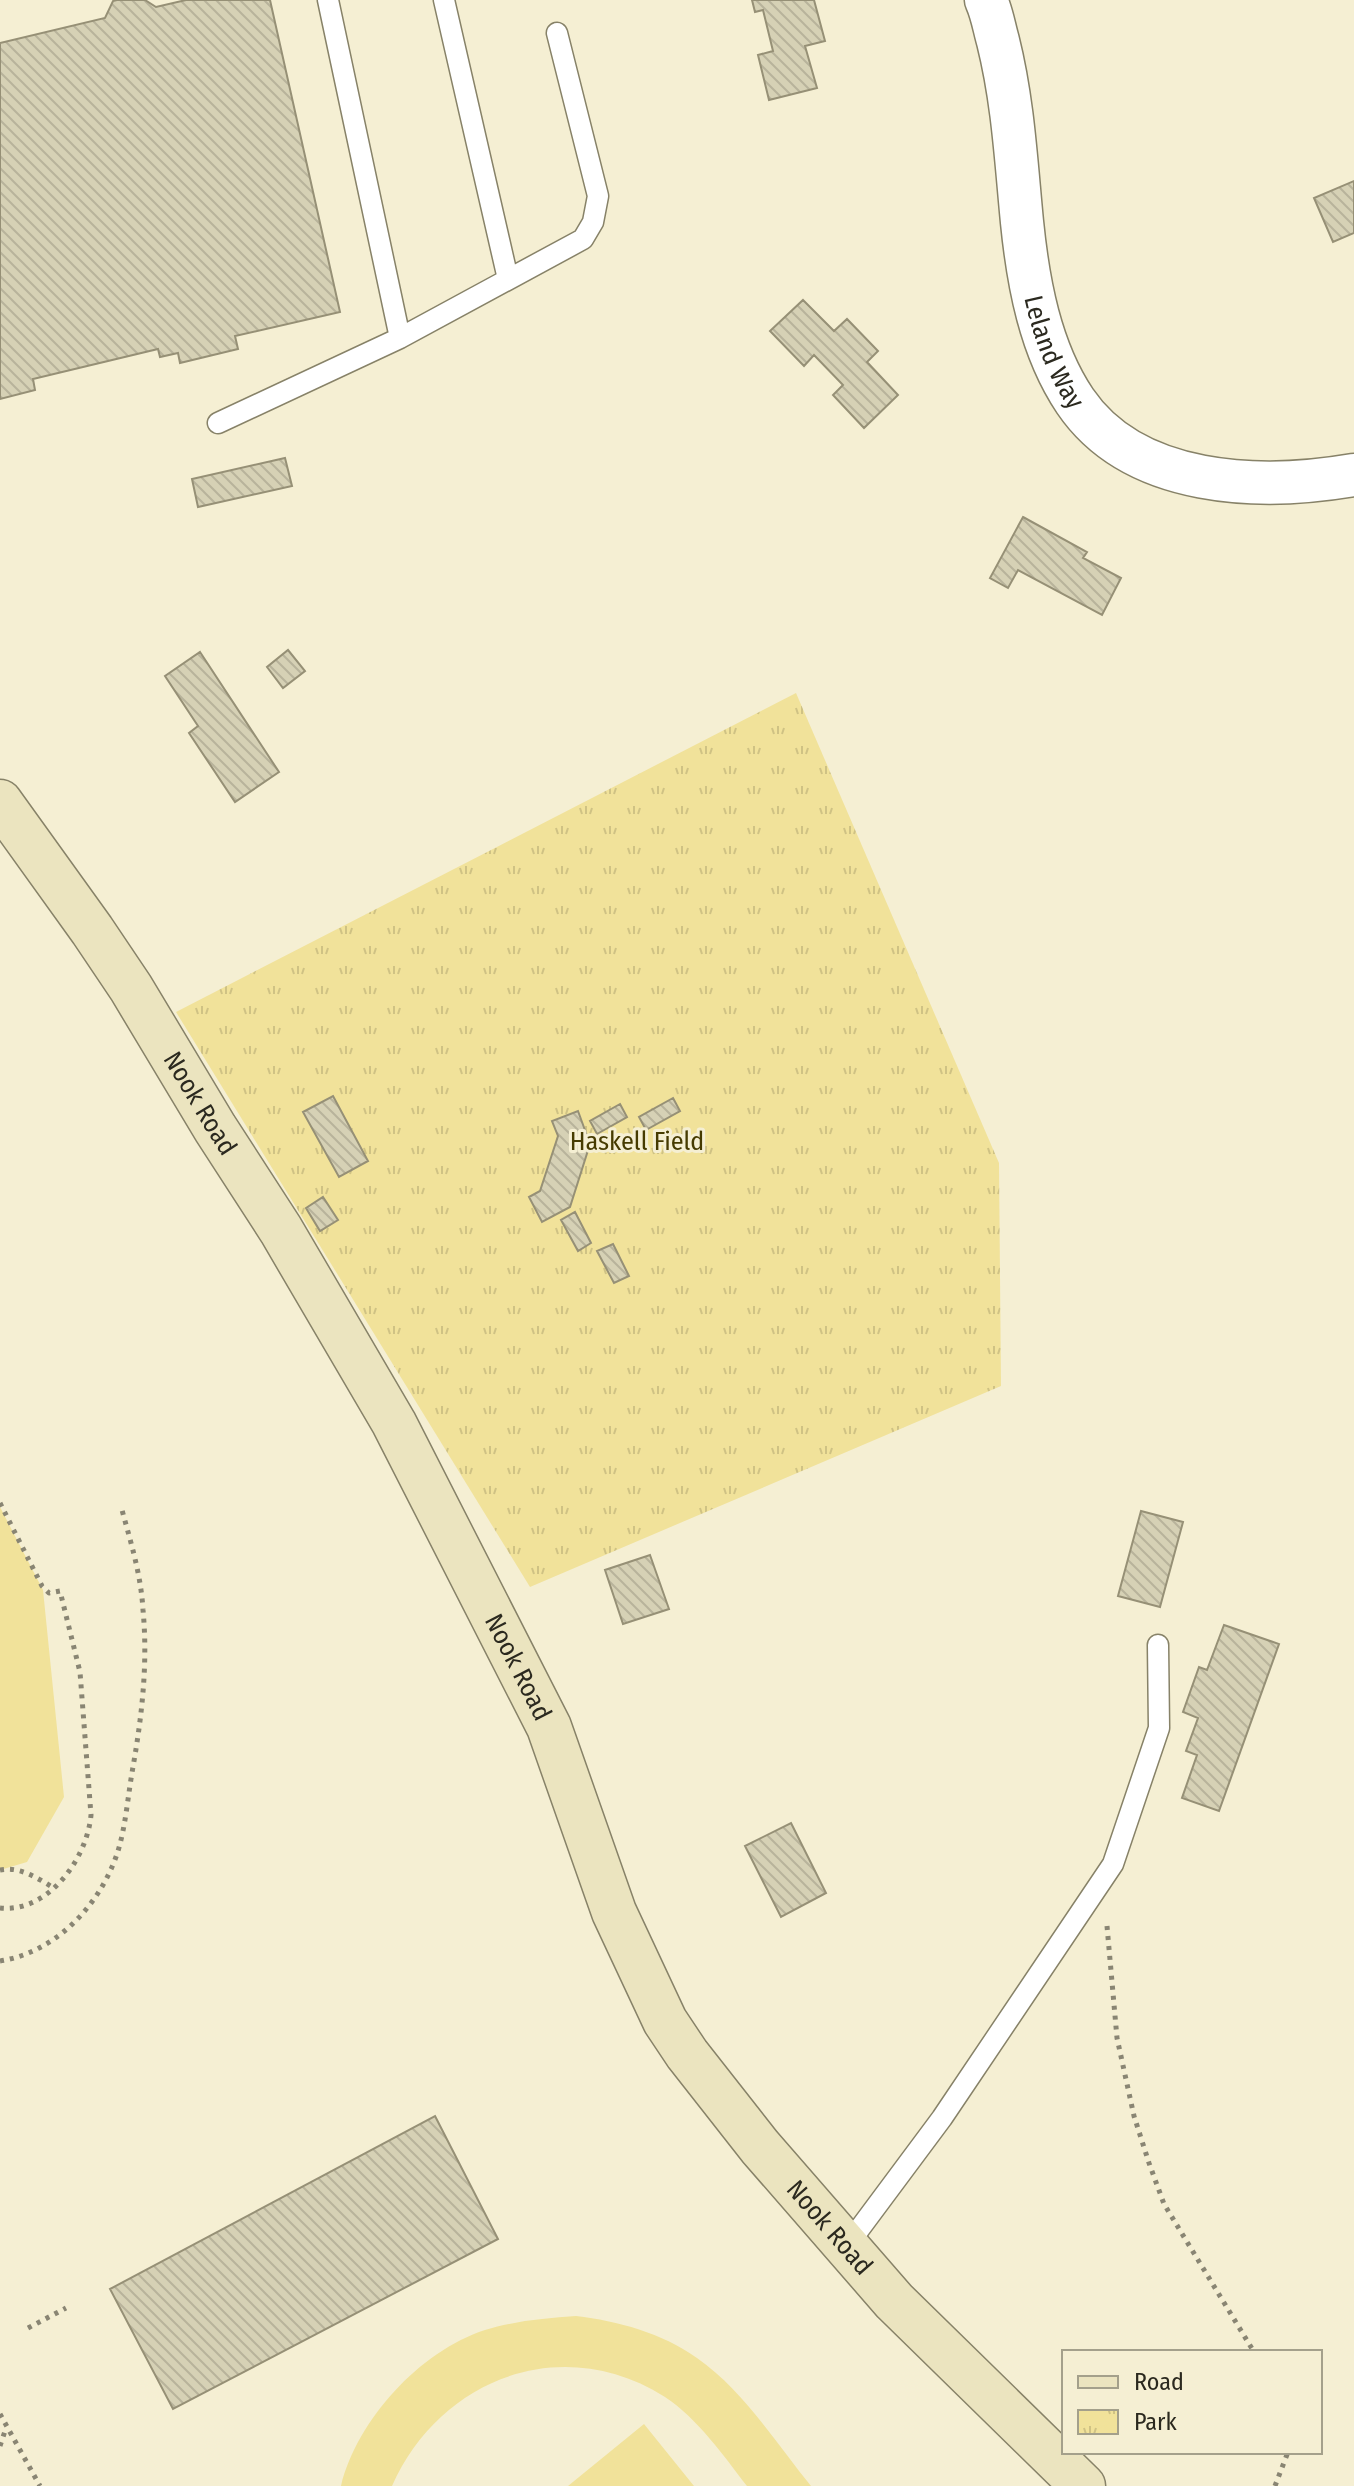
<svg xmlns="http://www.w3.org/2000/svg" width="1354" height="2486" font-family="'Fira Sans Condensed',sans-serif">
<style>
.green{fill:#f1e29a}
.park{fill:url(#park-tufts)}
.building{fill:url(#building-back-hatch);stroke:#969076;stroke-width:2}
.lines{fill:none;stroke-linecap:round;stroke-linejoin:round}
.lane-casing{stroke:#878268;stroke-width:23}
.street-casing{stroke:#878268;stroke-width:45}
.secondary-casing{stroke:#878268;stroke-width:47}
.path{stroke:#898573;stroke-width:5;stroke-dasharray:4 6;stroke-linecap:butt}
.lane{stroke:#fff;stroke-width:20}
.street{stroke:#fff;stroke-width:42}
.secondary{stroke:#ebe4bf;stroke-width:44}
.labels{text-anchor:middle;stroke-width:6;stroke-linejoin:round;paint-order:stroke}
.street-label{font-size:26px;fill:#2b291f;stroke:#f5efd3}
.park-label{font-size:26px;fill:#463b00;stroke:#f5efd3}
</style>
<defs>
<pattern id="park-tufts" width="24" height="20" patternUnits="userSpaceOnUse" patternTransform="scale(2)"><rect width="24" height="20" fill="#f1e29a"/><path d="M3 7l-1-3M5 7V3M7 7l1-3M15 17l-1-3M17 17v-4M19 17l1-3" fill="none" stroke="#cfc284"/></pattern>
<pattern id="building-back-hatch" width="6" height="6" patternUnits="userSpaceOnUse" patternTransform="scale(2)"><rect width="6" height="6" fill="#d6d1b5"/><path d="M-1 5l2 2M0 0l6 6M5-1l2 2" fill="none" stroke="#b8b39b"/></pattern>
</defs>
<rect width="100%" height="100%" fill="#f5efd3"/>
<!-- green -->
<path class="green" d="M 0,1507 L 43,1590 L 64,1797 L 27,1862 L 0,1870 Z
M 576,2316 C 618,2321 662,2333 697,2358 C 743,2390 776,2443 811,2486 L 747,2486 C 723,2455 698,2419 665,2397 C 562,2332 440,2378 392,2486 L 341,2486 C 357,2420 420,2351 485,2330 C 514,2321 546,2318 576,2316 Z
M 644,2424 L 694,2486 L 568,2486 Z"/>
<!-- park -->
<path class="park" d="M 796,693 L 999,1163 L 1001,1386 L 530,1587 L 176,1012 Z"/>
<!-- building -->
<path class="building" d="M 117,0 L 145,0 L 156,7 L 186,0 L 270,0 L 340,312 L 235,336 L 238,349 L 180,363 L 178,353 L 160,357 L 158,349 L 33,379 L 35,390 L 0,399 L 0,43 L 105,18 L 113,1 Z
M 752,0 L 814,0 L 825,41 L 805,46 L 817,88 L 769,100 L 758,55 L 773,51 L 763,10 L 755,12 Z
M 1354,181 L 1354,233 L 1333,242 L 1314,198 Z
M 803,300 L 834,331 L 847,319 L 878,351 L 867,362 L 898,395 L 864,428 L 833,395 L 843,385 L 814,355 L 804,366 L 770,331 Z
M 285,458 L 292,486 L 198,507 L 192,479 Z
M 1023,517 L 1087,552 L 1083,558 L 1121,578 L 1102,615 L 1018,570 L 1008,588 L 990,578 Z
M 288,650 L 305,671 L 283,688 L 267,667 Z
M 200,652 L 279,772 L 235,802 L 189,733 L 198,726 L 165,676 Z
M 333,1096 L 368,1161 L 339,1177 L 303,1112 Z
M 673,1098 L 680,1111 L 646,1130 L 639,1117 Z
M 620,1104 L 627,1117 L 597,1134 L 590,1121 Z
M 578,1111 L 590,1144 L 570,1207 L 542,1222 L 529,1197 L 540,1191 L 558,1136 L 552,1121 Z
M 323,1197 L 338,1220 L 320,1231 L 306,1208 Z
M 575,1212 L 591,1243 L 578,1251 L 561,1220 Z
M 613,1244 L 629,1276 L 614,1283 L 597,1251 Z
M 1141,1511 L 1183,1522 L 1160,1607 L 1118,1596 Z
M 650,1555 L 669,1609 L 623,1624 L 605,1570 Z
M 1224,1625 L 1279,1644 L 1219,1811 L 1182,1798 L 1197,1755 L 1186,1751 L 1198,1718 L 1183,1712 L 1199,1667 L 1207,1670 Z
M 791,1823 L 826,1893 L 781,1917 L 745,1846 Z
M 435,2116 L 498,2239 L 173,2409 L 110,2289 Z"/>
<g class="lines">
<!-- lane casing -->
<g class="lane-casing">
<path id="lane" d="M 328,0 L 400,338
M 444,0 L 508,279
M 218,423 L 400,338 L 583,239 L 593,222 L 598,196 L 557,33
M 846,2247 L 942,2118 L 1113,1864 L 1159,1728 L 1158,1645"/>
</g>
<!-- street casing -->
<g class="street-casing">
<g id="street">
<path id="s1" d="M 986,0 C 992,13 994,27 998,41 C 1013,101 1016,160 1022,222 C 1028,282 1040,349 1075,401 C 1134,488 1261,491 1354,475"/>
</g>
</g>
<!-- secondary casing -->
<g class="secondary-casing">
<g id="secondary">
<path id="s2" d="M 0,802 L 92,930 L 131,988 L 215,1128 L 281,1230 L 394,1423 L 549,1727 L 614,1912 L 665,2021 L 687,2054 L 760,2147 L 894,2301 L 1083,2486"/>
</g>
</g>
<!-- path -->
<path class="path" d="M 0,1503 L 42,1586 L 49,1593 L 60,1591 L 80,1672 L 91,1815 C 87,1859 48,1913 0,1908
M 0,1870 C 20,1866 37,1878 54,1888
M 1107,1926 L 1117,2038 L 1134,2116 L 1149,2163 L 1164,2204 L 1254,2352
M 0,1961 C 57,1952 101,1904 118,1851 C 126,1825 128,1794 133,1767 C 142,1715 148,1663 143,1610 C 141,1575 131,1543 122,1510
M 28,2328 L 66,2308
M 0,2414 L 40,2486
M 0,2446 L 6,2428
M 1275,2486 L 1288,2452"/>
<!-- lane -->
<use href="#lane" class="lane"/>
<!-- street -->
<use href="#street" class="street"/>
<!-- secondary -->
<use href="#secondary" class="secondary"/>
</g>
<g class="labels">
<!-- street labels -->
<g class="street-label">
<text dy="9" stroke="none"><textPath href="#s1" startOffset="360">Leland Way</textPath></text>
<text dy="9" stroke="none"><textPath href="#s2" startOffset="362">Nook Road</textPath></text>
<text dy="9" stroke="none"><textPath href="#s2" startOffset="1010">Nook Road</textPath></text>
<text dy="9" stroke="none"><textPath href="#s2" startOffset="1658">Nook Road</textPath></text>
</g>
<!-- park labels -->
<g class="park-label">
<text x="637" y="1150">Haskell Field</text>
</g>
</g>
<!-- legend -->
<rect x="1062" y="2350" width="260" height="104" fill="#f5efd3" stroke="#a4a08b" stroke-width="2"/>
<rect x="1078" y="2376" width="40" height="12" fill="#ebe4bf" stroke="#a4a08b" stroke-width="2"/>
<text x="1134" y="2390" font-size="24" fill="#2b291f">Road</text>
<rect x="1078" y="2410" width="40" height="24" fill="url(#park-tufts)" stroke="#a4a08b" stroke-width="2"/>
<text x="1134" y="2430" font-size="24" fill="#2b291f">Park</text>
</svg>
